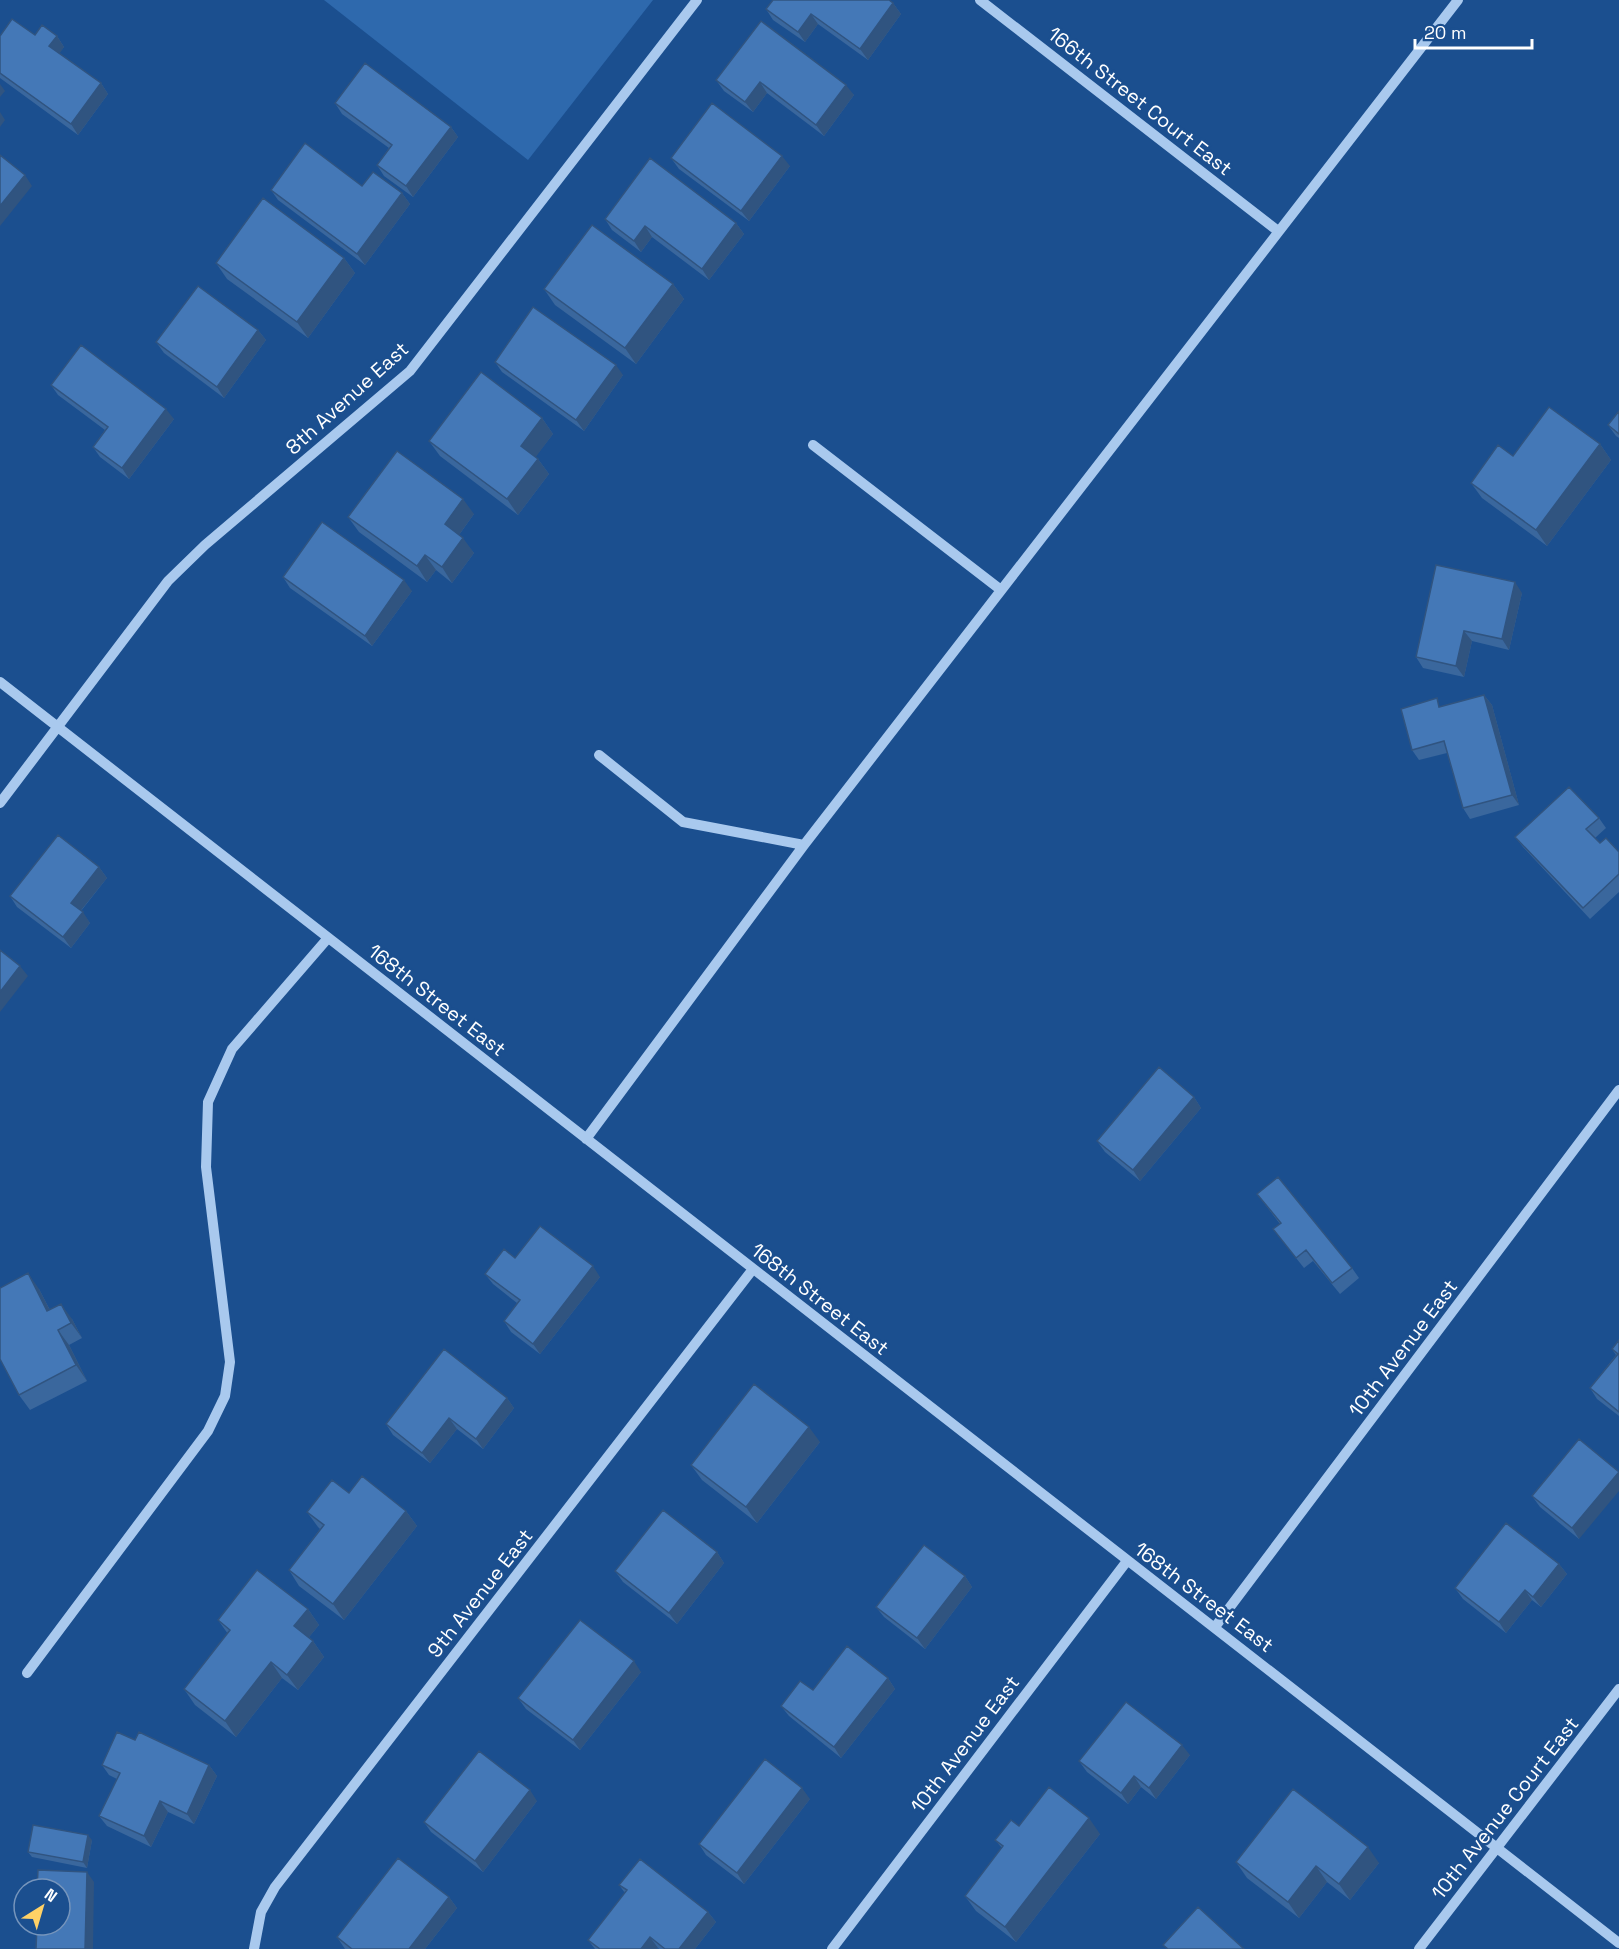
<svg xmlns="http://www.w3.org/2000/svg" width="1619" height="1949" font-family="'Space Grotesk',sans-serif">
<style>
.green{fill:#2e69ad}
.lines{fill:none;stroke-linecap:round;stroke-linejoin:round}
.minor{stroke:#a9c9ee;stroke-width:10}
.wall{fill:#3a679d}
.shaded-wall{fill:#305480}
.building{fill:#4478b7;stroke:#305480;stroke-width:1.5}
.labels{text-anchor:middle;stroke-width:5;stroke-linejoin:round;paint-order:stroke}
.street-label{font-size:20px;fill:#fff;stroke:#1b4f8f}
</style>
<rect width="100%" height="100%" fill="#1b4f8f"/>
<!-- green -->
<path class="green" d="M 324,0 L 653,0 L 528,160 Z"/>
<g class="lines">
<!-- minor -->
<path class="minor" d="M 980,0 L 1278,231
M 813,445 L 1001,590
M 0,682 L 1619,1943
M 599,755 L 683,822 L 804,845
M 0,803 L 168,581 L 205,545 L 410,371 L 697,0
M 586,1139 L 804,845 L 1458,0
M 1215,1627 L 1619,1090
M 27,1673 L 208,1431 L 225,1396 L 230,1362 L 206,1167 L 208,1102 L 232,1049 L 328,938
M 254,1949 L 261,1912 L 275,1887 L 753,1269
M 832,1949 L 1127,1561
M 1419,1949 L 1619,1689"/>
</g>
<!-- wall -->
<path class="wall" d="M 893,3 L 901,14 L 868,60 L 818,24 L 805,42 L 773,20 L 766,9 Z
M 761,21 L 854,95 L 824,136 L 767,93 L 753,112 L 724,91 L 716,80 Z
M 35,35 L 57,36 L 64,47 L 59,53 L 101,83 L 108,94 L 78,135 L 0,78 L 0,36 Z
M 335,103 L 451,127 L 458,137 L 413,197 L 384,176 L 377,165 L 389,148 L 342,114 Z
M 671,158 L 790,166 L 749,221 L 679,169 Z
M 362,186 L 402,193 L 410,204 L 365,265 L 278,200 L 271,190 Z
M 605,219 L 736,223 L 744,234 L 709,280 L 652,237 L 641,252 L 612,230 Z
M 344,258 L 355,273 L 308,338 L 227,279 L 216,263 Z
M 673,284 L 684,299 L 636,364 L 555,305 L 544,289 Z
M 258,330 L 266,340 L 224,398 L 164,353 L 156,342 Z
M 495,362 L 623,375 L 584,431 L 502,372 Z
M 51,385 L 174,419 L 129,479 L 100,457 L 93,447 L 105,430 L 58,395 Z
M 1619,411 L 1619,438 L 1616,436 L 1608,425 Z
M 542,418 L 553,434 L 535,457 L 538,459 L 549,474 L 518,515 L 440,456 L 429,441 Z
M 1600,444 L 1611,460 L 1547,546 L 1482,498 L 1471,483 L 1513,456 Z
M 474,514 L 459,535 L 474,553 L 452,583 L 436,570 L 427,582 L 359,532 L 348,517 Z
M 283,577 L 412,591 L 372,646 L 290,588 Z
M 1522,593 L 1509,650 L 1472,641 L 1464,677 L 1423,668 L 1416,657 Z
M 1484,695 L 1492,705 L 1519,805 L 1470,819 L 1463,808 L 1447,753 L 1419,760 L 1412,750 L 1442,706 Z
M 1599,818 L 1606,828 L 1595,838 L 1600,843 L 1619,852 L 1619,892 L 1590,919 L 1523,847 L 1515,837 Z
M 99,867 L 107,878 L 81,911 L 90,923 L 71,948 L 17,907 L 10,896 Z
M 1194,1097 L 1201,1108 L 1140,1181 L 1105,1152 L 1097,1141 Z
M 1257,1194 L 1352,1268 L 1359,1278 L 1340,1294 L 1313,1261 L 1304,1268 L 1273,1229 L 1280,1224 Z
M 515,1258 L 600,1277 L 540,1354 L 511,1332 L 504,1321 L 517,1303 L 493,1284 L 485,1274 Z
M 39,1289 L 50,1310 L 72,1319 L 82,1338 L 69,1345 L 87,1381 L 30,1410 L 19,1395 Z
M 1619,1340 L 1619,1416 L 1597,1399 L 1590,1388 L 1616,1355 L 1612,1349 Z
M 507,1398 L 514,1408 L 483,1449 L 457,1429 L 430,1463 L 393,1435 L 386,1424 Z
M 1579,1439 L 1579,1539 L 1540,1507 L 1532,1496 Z
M 820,1442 L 757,1523 L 702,1480 L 691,1465 Z
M 349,1493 L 406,1511 L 417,1526 L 344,1620 L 299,1586 L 289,1570 L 320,1529 L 318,1527 L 307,1512 Z
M 717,1552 L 724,1563 L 677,1624 L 623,1582 L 615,1571 Z
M 1559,1564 L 1567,1574 L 1541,1607 L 1532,1600 L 1506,1633 L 1463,1599 L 1455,1588 Z
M 965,1576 L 972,1587 L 925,1649 L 884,1617 L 876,1607 Z
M 308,1609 L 319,1625 L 309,1637 L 313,1641 L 324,1657 L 298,1690 L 282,1678 L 236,1737 L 195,1705 L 184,1689 L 228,1634 L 218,1620 Z
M 641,1672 L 580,1750 L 526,1709 L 518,1698 Z
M 888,1678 L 895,1689 L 841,1758 L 789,1716 L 781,1706 L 813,1690 Z
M 135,1740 L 209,1765 L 217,1776 L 194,1824 L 168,1812 L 151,1847 L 107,1826 L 99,1816 L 117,1779 L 109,1775 L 102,1765 Z
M 1190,1755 L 1156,1799 L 1141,1787 L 1128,1804 L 1087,1772 L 1079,1761 Z
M 810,1799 L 744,1884 L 706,1855 L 699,1844 Z
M 537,1801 L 483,1872 L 431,1832 L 424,1822 Z
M 1019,1826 L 1100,1834 L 1016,1942 L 976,1911 L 965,1896 L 1002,1848 L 995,1840 Z
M 92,1840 L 87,1868 L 32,1857 L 28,1852 Z
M 1236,1862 L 1379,1863 L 1350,1900 L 1327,1882 L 1299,1918 L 1247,1878 Z
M 619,1885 L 708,1912 L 716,1922 L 695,1949 L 659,1949 L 658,1948 L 657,1949 L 595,1949 L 588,1940 L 625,1893 Z
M 449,1897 L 457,1908 L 425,1949 L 345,1949 L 337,1937 Z"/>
<!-- shaded-wall -->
<path class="shaded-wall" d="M 893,3 L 901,14 L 868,60 L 860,49 Z
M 811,14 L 818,24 L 805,42 L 798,32 Z
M 57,36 L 64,47 L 57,57 L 49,46 Z
M 760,82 L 767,93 L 753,112 L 745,102 Z
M 101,83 L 108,94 L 78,135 L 71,124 Z
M 0,84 L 5,91 L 0,97 Z
M 846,85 L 854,95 L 824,136 L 816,125 Z
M 0,112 L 5,120 L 0,127 Z
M 451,127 L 458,137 L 413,197 L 406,186 Z
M 782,156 L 790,166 L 749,221 L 741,211 Z
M 25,175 L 32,186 L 0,226 L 0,206 Z
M 402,193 L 410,204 L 365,265 L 357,254 Z
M 736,223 L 744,234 L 709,280 L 702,269 Z
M 645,226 L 652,237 L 641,252 L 634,241 Z
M 344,258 L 355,273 L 308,338 L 297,322 Z
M 673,284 L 684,299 L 636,364 L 625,348 Z
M 258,330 L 266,340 L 224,398 L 217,387 Z
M 616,365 L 623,375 L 584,431 L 576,420 Z
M 166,409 L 174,419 L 129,479 L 122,468 Z
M 542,418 L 553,434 L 532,462 L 521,446 Z
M 1600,444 L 1611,460 L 1547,546 L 1536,530 Z
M 538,459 L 549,474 L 518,515 L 507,499 Z
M 463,499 L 474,514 L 456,539 L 445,524 Z
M 463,538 L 474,553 L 452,583 L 442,567 Z
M 425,555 L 436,570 L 427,582 L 417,566 Z
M 404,580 L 412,591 L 372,646 L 365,636 Z
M 1515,582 L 1522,593 L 1509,650 L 1502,639 Z
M 1464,631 L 1472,641 L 1464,677 L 1456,666 Z
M 1484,695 L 1492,705 L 1519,805 L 1512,795 Z
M 99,867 L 107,878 L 78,914 L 71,903 Z
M 83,912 L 90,923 L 71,948 L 63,937 Z
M 20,966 L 28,976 L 0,1012 L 0,992 Z
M 1194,1097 L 1201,1108 L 1140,1181 L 1133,1170 Z
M 593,1266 L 600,1277 L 540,1354 L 533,1344 Z
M 28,1273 L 39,1289 L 58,1326 L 47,1311 Z
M 61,1304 L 72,1319 L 82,1338 L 71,1323 Z
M 58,1330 L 69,1345 L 87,1381 L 76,1365 Z
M 507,1398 L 514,1408 L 483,1449 L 476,1439 Z
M 449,1418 L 457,1429 L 430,1463 L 422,1453 Z
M 809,1427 L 820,1442 L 757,1523 L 746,1507 Z
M 1619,1472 L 1619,1491 L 1579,1539 L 1572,1528 Z
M 406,1511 L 417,1526 L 344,1620 L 333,1604 Z
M 717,1552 L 724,1563 L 677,1624 L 669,1613 Z
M 1559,1564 L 1567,1574 L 1541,1607 L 1533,1597 Z
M 965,1576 L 972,1587 L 925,1649 L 917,1638 Z
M 1525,1590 L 1532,1600 L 1506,1633 L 1499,1622 Z
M 308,1609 L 319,1625 L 305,1642 L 294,1626 Z
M 313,1641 L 324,1657 L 298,1690 L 287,1675 Z
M 634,1661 L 641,1672 L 580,1750 L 573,1740 Z
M 271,1662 L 282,1678 L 236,1737 L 225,1721 Z
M 888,1678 L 895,1689 L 841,1758 L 834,1747 Z
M 1182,1745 L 1190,1755 L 1156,1799 L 1149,1788 Z
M 209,1765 L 217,1776 L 194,1824 L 187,1814 Z
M 1134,1776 L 1141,1787 L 1128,1804 L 1121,1793 Z
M 802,1788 L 810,1799 L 744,1884 L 737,1873 Z
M 530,1790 L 537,1801 L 483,1872 L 475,1861 Z
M 160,1801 L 168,1812 L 151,1847 L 144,1836 Z
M 1089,1818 L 1100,1834 L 1016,1942 L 1005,1927 Z
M 88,1835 L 92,1840 L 87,1868 L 83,1862 Z
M 1368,1847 L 1379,1863 L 1350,1900 L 1339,1884 Z
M 1316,1866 L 1327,1882 L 1299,1918 L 1288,1902 Z
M 87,1872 L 94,1882 L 93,1949 L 85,1949 Z
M 449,1897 L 457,1908 L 425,1949 L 409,1949 Z
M 708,1912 L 716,1922 L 695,1949 L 679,1949 Z
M 650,1937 L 658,1948 L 657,1949 L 641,1949 Z"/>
<!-- building -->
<path class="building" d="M 773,0 L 889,0 L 893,3 L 860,49 L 811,14 L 798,32 L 766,9 Z
M 12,19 L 35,35 L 42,25 L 57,36 L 49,46 L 101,83 L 71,124 L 0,73 L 0,36 Z
M 761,21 L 846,85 L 816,125 L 760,82 L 745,102 L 716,80 Z
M 365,63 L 451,127 L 406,186 L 377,165 L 392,145 L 335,103 Z
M 712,103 L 782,156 L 741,211 L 671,158 Z
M 305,143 L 362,186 L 373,172 L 402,193 L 357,254 L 271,190 Z
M 0,155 L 25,175 L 0,206 Z
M 650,158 L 736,223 L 702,269 L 645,226 L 634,241 L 605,219 Z
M 263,198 L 344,258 L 297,322 L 216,263 Z
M 592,225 L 673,284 L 625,348 L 544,289 Z
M 198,286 L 258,330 L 217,387 L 156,342 Z
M 533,307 L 616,365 L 576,420 L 495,362 Z
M 81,345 L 166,409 L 122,468 L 93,447 L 108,427 L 51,385 Z
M 481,372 L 542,418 L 521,446 L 538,459 L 507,499 L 429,441 Z
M 1549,407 L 1600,444 L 1536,530 L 1471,483 L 1498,445 L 1513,456 Z
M 1619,411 L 1619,434 L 1608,425 Z
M 397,451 L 463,499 L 445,524 L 463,538 L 442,567 L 425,555 L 417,566 L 348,517 Z
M 322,522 L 404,580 L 365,636 L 283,577 Z
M 1436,565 L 1515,582 L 1502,639 L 1464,631 L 1456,666 L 1416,657 Z
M 1484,695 L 1512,795 L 1463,808 L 1444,741 L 1412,750 L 1401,709 L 1437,698 L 1439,707 Z
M 1569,787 L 1599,818 L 1586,829 L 1600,843 L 1606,838 L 1619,852 L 1619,874 L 1583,908 L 1515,837 Z
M 58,835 L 99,867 L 71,903 L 83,912 L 63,937 L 10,896 Z
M 0,950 L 20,966 L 0,992 Z
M 1159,1067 L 1194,1097 L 1133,1170 L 1097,1141 Z
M 1278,1177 L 1352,1268 L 1332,1283 L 1306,1250 L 1296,1258 L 1273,1229 L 1281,1223 L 1257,1194 Z
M 540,1226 L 593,1266 L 533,1344 L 504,1321 L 520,1300 L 485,1274 L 504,1249 L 515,1258 Z
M 28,1273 L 47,1311 L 61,1304 L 71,1323 L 58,1330 L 76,1365 L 19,1395 L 0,1359 L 0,1288 Z
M 1619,1340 L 1619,1412 L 1590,1388 L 1618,1354 L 1612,1349 Z
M 444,1349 L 507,1398 L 476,1439 L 449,1418 L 422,1453 L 386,1424 Z
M 754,1384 L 809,1427 L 746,1507 L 691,1465 Z
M 1579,1439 L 1619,1472 L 1572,1528 L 1532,1496 Z
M 362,1476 L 406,1511 L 333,1604 L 289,1570 L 324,1525 L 307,1512 L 332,1480 L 349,1493 Z
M 663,1510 L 717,1552 L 669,1613 L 615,1571 Z
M 1506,1523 L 1559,1564 L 1533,1597 L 1525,1590 L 1499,1622 L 1455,1588 Z
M 924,1545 L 965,1576 L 917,1638 L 876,1607 Z
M 257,1570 L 308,1609 L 294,1626 L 313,1641 L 287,1675 L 271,1662 L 225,1721 L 184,1689 L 230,1630 L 218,1620 Z
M 580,1620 L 634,1661 L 573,1740 L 518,1698 Z
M 847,1646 L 888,1678 L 834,1747 L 781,1706 L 800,1681 L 813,1690 Z
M 1126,1702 L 1182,1745 L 1149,1788 L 1134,1776 L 1121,1793 L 1079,1761 Z
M 117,1732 L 135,1740 L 139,1732 L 209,1765 L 187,1814 L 160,1801 L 144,1836 L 99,1816 L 120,1773 L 102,1765 Z
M 479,1751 L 530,1790 L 475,1861 L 424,1822 Z
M 765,1759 L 802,1788 L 737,1873 L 699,1844 Z
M 1049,1787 L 1089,1818 L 1005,1927 L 965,1896 L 1003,1846 L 995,1840 L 1011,1820 L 1019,1826 Z
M 1293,1789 L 1368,1847 L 1339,1884 L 1316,1866 L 1288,1902 L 1236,1862 Z
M 33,1825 L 88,1835 L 83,1862 L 28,1852 Z
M 398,1858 L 449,1897 L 409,1949 L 352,1949 L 337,1937 Z
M 640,1859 L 708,1912 L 679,1949 L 665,1949 L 650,1937 L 641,1949 L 600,1949 L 588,1940 L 627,1890 L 619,1885 Z
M 38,1870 L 87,1872 L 85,1949 L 36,1949 L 37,1925 L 60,1925 L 60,1889 L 37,1889 Z
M 1198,1907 L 1244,1949 L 1168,1949 L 1163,1945 Z"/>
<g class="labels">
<!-- street labels -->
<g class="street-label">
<text transform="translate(1140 101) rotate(38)" y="7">166th Street Court East</text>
<text transform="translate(347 398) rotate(-42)" y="7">8th Avenue East</text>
<text transform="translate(437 1000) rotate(38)" y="7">168th Street East</text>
<text transform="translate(820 1299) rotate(38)" y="7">168th Street East</text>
<text transform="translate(1403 1348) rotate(-53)" y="7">10th Avenue East</text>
<text transform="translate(480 1593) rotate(-52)" y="7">9th Avenue East</text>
<text transform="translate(1204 1597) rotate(37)" y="7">168th Street East</text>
<text transform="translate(965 1744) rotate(-53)" y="7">10th Avenue East</text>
<text transform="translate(1505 1808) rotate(-52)" y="7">10th Avenue Court East</text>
</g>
</g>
<!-- north arrow -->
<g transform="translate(42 1907) rotate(37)"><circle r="28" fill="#1b4f8f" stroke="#7695bc" stroke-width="1.5"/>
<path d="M0-4.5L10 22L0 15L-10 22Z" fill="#ffd166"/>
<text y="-9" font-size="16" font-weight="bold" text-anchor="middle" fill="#ffffff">N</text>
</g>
<!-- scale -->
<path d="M1415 39v9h117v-9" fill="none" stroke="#ffffff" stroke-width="3"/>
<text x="1424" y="39" font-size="18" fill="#ffffff" stroke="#1b4f8f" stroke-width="4.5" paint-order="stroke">20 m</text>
</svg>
